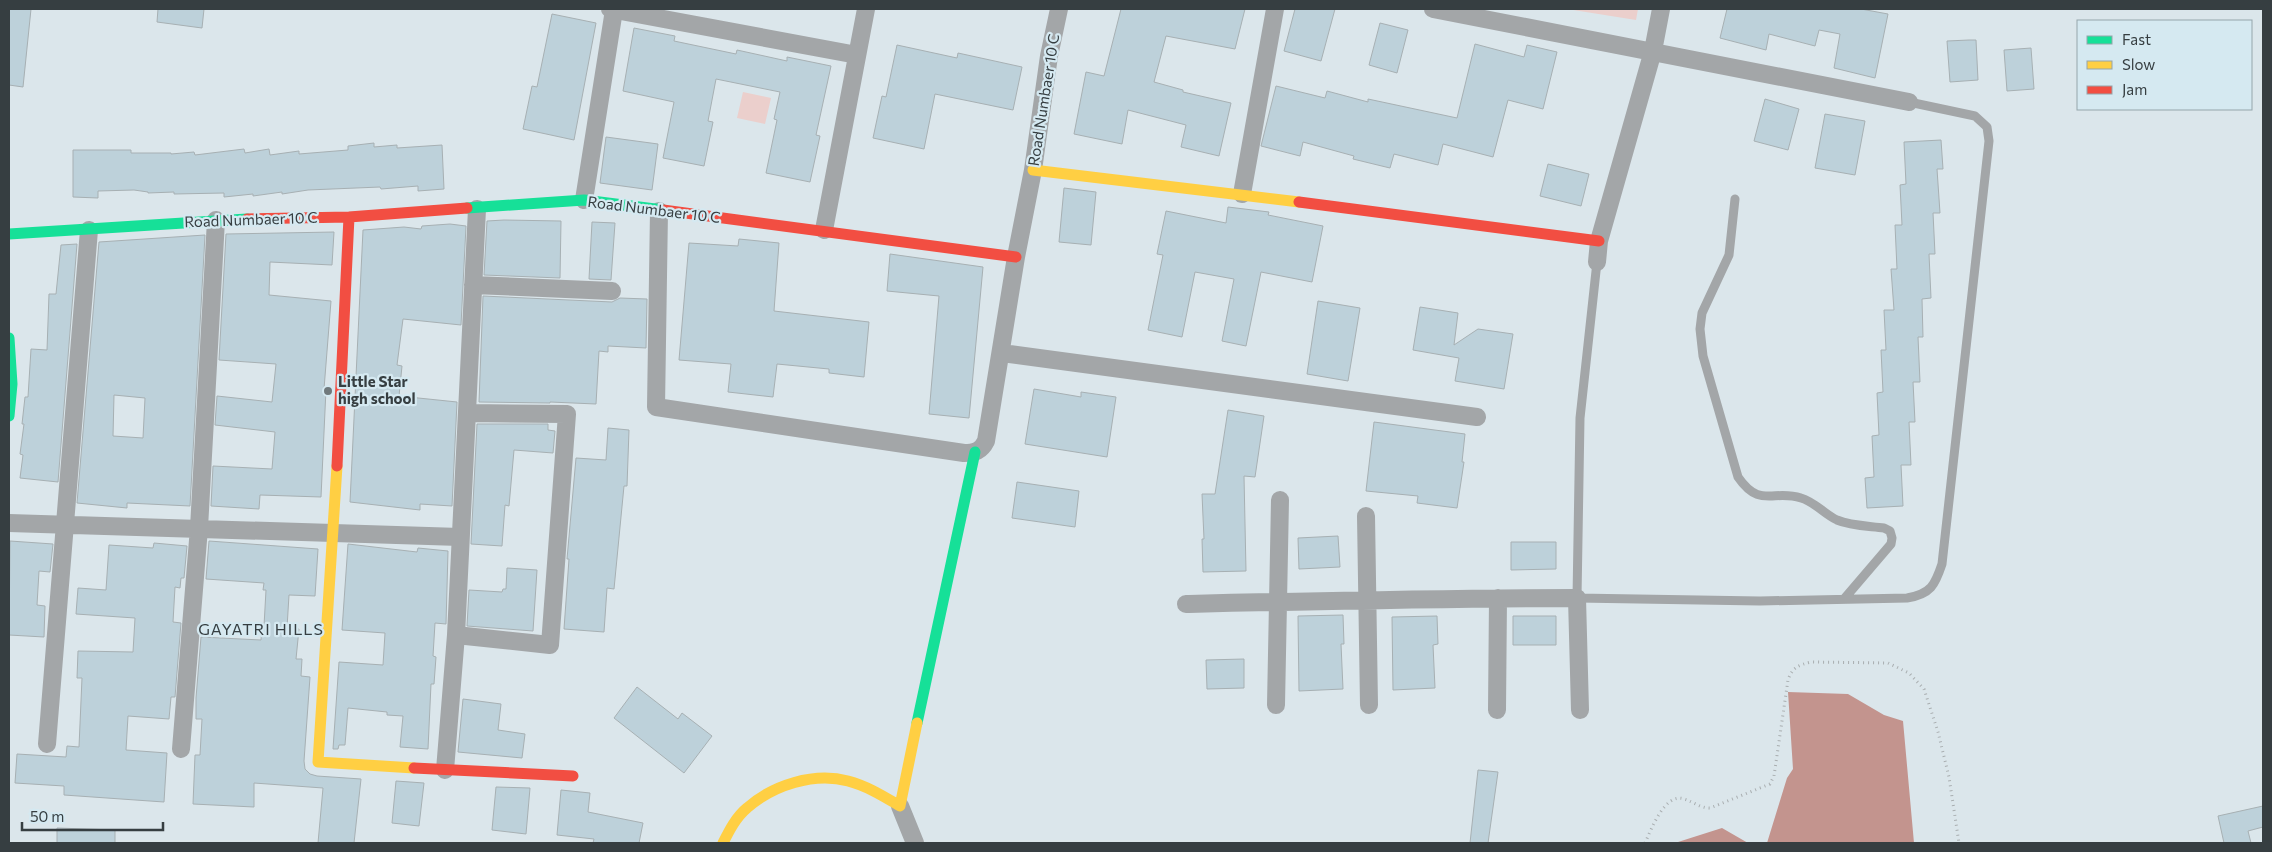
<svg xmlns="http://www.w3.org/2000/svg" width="2272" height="852" font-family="Commissioner,sans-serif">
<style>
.green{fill:#ebcfcc}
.water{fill:#c3948e}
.building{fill:#bdd1da;stroke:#a7b0b3;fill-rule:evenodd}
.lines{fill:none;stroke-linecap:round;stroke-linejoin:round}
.path{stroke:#a9aeb0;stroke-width:3;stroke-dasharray:1 4;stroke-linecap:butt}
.lane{stroke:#a3a6a8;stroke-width:9}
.street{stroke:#a3a6a8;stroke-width:18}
.fast{stroke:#16e098;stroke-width:11}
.slow{stroke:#ffcf43;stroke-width:11}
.jam{stroke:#f24e42;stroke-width:11}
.poi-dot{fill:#70797c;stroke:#d5e9f1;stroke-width:2}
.labels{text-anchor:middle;stroke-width:4.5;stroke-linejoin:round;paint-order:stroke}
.street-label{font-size:15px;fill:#363e41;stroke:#d5e9f1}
.poi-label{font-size:15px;font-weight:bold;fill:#363e41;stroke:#d5e9f1;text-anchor:start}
.neighbourhood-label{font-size:16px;letter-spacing:1px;fill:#363e41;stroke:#d5e9f1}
</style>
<rect width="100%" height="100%" fill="#dbe6eb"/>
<!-- green -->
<path class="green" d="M 1567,9 L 1638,9 L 1636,20 Z
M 743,92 L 771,98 L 765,124 L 737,118 Z"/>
<!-- water -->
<path class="water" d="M 1788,692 L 1848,694 L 1884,715 L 1903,721 L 1914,843 L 1767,843 L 1787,778 L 1793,769 Z
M 1722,828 L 1748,843 L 1677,843 L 1678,842 Z"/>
<!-- building -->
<path class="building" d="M 9,9 L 31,9 L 23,87 L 9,85 Z
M 158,9 L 204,9 L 202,28 L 157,22 Z
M 1121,9 L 1245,9 L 1235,49 L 1166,36 L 1154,82 L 1183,90 L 1183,92 L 1231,103 L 1219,156 L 1181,147 L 1186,125 L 1128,110 L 1122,144 L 1074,134 L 1086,72 L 1104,76 Z
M 1295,9 L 1335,9 L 1321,61 L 1284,51 Z
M 1727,9 L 1861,9 L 1888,14 L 1875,78 L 1834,68 L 1840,34 L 1819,30 L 1815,46 L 1769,34 L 1766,50 L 1720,38 Z
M 552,14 L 596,23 L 574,140 L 523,129 L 532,86 L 537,87 Z
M 1380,23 L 1408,30 L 1397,73 L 1369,65 Z
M 634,28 L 675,36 L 674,41 L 736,54 L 737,50 L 787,61 L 787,57 L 831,66 L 816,135 L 820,136 L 810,182 L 766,173 L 777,120 L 774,119 L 780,92 L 716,79 L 708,121 L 713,122 L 704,166 L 663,158 L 674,102 L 623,91 Z
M 1969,40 L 1976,40 L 1978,80 L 1950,82 L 1947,41 Z
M 1475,44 L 1524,57 L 1527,45 L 1557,52 L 1543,109 L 1508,100 L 1493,157 L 1443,144 L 1438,165 L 1394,154 L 1390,168 L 1353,159 L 1354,156 L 1303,142 L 1300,156 L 1261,146 L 1276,86 L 1325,98 L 1327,91 L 1368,102 L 1368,99 L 1457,118 Z
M 897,45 L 957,58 L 958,53 L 1022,67 L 1013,110 L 935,94 L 924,149 L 873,138 L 882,96 L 886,97 Z
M 2031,48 L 2034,89 L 2007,91 L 2004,50 Z
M 1765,99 L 1799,109 L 1788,150 L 1754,141 Z
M 1825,114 L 1865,121 L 1855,175 L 1815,168 Z
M 606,137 L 658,144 L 652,190 L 600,183 Z
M 1941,140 L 1943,169 L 1937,169 L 1940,213 L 1933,213 L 1935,254 L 1929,254 L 1931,298 L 1922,299 L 1923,337 L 1918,337 L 1920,382 L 1913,382 L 1915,422 L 1909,422 L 1911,465 L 1901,465 L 1903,506 L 1867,508 L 1865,478 L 1874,477 L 1872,436 L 1879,435 L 1877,393 L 1883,392 L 1881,350 L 1886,350 L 1884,310 L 1894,310 L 1891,269 L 1897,269 L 1895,225 L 1902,225 L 1900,185 L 1906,184 L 1904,142 Z
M 374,143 L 374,147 L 397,145 L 397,148 L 442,145 L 444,189 L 418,191 L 418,186 L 381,189 L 380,187 L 308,190 L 282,194 L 282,192 L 253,196 L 253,194 L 224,197 L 224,193 L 174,194 L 174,192 L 148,193 L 148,192 L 134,190 L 98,191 L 98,198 L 73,197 L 73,150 L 131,150 L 131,153 L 171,153 L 171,154 L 194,152 L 195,155 L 244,149 L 245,153 L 269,149 L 270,155 L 299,151 L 299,154 L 348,150 L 348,146 Z
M 1548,164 L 1589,174 L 1581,206 L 1540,196 Z
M 1064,188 L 1096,192 L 1091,245 L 1059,242 Z
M 1228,207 L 1269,212 L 1268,215 L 1323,226 L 1312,282 L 1261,272 L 1246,346 L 1222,341 L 1234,279 L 1195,272 L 1182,337 L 1148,330 L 1163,255 L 1157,254 L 1166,211 L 1226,223 Z
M 504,220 L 561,221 L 560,278 L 484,275 L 487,221 Z
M 592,222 L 615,223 L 611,280 L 589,279 Z
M 450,224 L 466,226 L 461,325 L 403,319 L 397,365 L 402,366 L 399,396 L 457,402 L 452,506 L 420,504 L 420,510 L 350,502 L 363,230 L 404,227 L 421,229 L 422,226 Z
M 334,232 L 332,265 L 270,262 L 269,295 L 331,301 L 324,389 L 326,389 L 321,497 L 260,495 L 259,509 L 211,506 L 213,466 L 272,469 L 275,432 L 215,425 L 217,396 L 272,402 L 276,364 L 219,360 L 226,234 Z
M 205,235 L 190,506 L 127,503 L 127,508 L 77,503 L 99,242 ZM 114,395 L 145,398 L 143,438 L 113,436 Z
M 739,239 L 779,243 L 774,311 L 869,322 L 864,377 L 829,373 L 829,369 L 777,364 L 773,397 L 728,392 L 731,364 L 679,360 L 689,243 L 738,246 Z
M 77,244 L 58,482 L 20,478 L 23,455 L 20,454 L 24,424 L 22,424 L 25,397 L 28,397 L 31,349 L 47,350 L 49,294 L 56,294 L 61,245 Z
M 890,254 L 983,267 L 969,418 L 929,414 L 939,296 L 887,291 Z
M 483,296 L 612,302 L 620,298 L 647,299 L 646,348 L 608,346 L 608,352 L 599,351 L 596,404 L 550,402 L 550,403 L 479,402 Z
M 1318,301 L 1360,308 L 1348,381 L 1307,374 Z
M 1420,307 L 1458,313 L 1454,345 L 1478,329 L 1513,334 L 1504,389 L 1455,381 L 1459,358 L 1413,350 Z
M 1034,389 L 1081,397 L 1081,392 L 1116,397 L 1107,457 L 1025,444 Z
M 1228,410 L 1264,416 L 1255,477 L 1244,476 L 1246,571 L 1203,572 L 1202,539 L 1204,539 L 1202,494 L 1215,494 Z
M 1374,422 L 1465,434 L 1462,462 L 1464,462 L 1457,508 L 1417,503 L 1418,496 L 1366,491 Z
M 477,424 L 548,424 L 548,430 L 555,431 L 553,453 L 514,450 L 509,506 L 505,505 L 502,546 L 471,544 Z
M 608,428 L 629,430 L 627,486 L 624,486 L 614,589 L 607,588 L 604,632 L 564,629 L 569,559 L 567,559 L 576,458 L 606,460 Z
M 1017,482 L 1079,491 L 1075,527 L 1012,518 Z
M 1338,536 L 1340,567 L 1299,569 L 1298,538 Z
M 10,541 L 53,544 L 50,572 L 39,571 L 37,605 L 45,606 L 44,637 L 9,635 Z
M 209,541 L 318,549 L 315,596 L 289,595 L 287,628 L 299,629 L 296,659 L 302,659 L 301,676 L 310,677 L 304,761 L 305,769 L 310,774 L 317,776 L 361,779 L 354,843 L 318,843 L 323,788 L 254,783 L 254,807 L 193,804 L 195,755 L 200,755 L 202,719 L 196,719 L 196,698 L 201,637 L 261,640 L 262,626 L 264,626 L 266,590 L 263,590 L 264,583 L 206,579 Z
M 1511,542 L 1556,542 L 1556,569 L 1511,570 Z
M 154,543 L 187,546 L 184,578 L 181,578 L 180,588 L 175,587 L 173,622 L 181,623 L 175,697 L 171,697 L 169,719 L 128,716 L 126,750 L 167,753 L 164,802 L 64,795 L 64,786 L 15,783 L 17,754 L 66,757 L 67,746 L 79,747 L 82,678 L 77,678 L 78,651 L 133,652 L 135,618 L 76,614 L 78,588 L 106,590 L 109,545 L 153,548 Z
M 348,544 L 417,552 L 418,548 L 448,551 L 446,624 L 435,623 L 433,656 L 436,657 L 434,684 L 431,684 L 428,749 L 400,747 L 403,716 L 387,715 L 387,712 L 348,708 L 345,745 L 339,745 L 338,749 L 333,749 L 339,662 L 383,665 L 385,633 L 342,630 Z
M 507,568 L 537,570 L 533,631 L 467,626 L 469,590 L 502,592 L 503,589 L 506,589 Z
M 1343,615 L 1344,644 L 1341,644 L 1343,689 L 1299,691 L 1298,616 Z
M 1437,616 L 1438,644 L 1433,645 L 1435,688 L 1393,690 L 1392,617 Z
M 1513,616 L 1556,616 L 1556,645 L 1513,645 Z
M 1244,659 L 1244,688 L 1207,689 L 1206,660 Z
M 637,687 L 678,719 L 682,713 L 712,736 L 684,773 L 614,718 Z
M 463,699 L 501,704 L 498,730 L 525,734 L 522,758 L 458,752 Z
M 1478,770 L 1498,772 L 1488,843 L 1470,843 Z
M 396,781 L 424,783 L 419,826 L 392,823 Z
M 496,787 L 530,788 L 526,834 L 492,830 Z
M 561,790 L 590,793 L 588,812 L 643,823 L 639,843 L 593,843 L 594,839 L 557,835 Z
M 2263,806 L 2263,827 L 2248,831 L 2251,843 L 2224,843 L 2218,816 Z
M 57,828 L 115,830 L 115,843 L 57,843 Z"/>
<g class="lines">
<!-- path -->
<path class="path" d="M 1645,843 C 1651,830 1665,792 1684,799 C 1694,802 1700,808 1710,808 L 1770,784 L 1774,776 L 1788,680 C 1792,668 1798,665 1811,662 L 1888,663 L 1909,673 L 1924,689 L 1938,732 L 1949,777 L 1959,843"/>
<!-- lane -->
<path class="lane" d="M 1735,199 L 1729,255 L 1702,313 L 1700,329 L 1703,356 L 1738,477 C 1760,509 1773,489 1801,498 C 1815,502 1824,514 1837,520 C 1851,526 1869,526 1884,528 L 1890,531 L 1892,538 L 1891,544 L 1844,599
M 1597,262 L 1580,418 L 1577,598 L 1760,601 L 1907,598 C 1931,594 1935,585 1942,564 L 1989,141 L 1987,127 L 1975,116 L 1909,102"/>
<!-- street -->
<path class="street" d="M 610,9 L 857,55
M 1433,9 L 1909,102
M 1242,194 L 1275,9
M 584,200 L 614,10
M 659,211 L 656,407 L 964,453 C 975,453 981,451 986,441 L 1016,257 L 1033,170 L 1049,56 L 1059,9
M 824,230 L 866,9
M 1597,262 L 1599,241 L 1653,51 L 1661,9
M 473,285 L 612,291
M 1002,353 L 1477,417
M 1366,516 L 1369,705
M 9,523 L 460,537
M 1186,604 C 1317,601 1447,598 1577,598 L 1580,710
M 456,635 L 550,645 L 567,414 L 467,413
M 1276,705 L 1280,500
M 1497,710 L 1498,598
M 47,744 L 89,230
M 181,749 L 199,528 L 216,220
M 445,770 L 456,635 L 477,209
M 900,806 L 915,843"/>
<!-- fast -->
<path class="fast" d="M 467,208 L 584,200 L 663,210
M 9,234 L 247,219
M 9,338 L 12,384 L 9,416
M 917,723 L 975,452"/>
<!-- slow -->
<path class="slow" d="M 1033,170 L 1299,202
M 337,466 L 318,762 L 414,768
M 723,843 C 729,831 736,817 747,808 C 773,785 814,772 848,781 C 867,786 883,796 900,806 L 917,723"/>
<!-- jam -->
<path class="jam" d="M 1299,202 L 1599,241
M 663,210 L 1016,257
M 247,219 L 349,217 L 467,208
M 337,466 L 349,217
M 414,768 L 573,776"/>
</g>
<!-- markers -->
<circle class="poi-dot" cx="328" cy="391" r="5"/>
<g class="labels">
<!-- street labels -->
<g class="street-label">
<text transform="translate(1044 100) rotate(-81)" y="5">Road Numbaer 10 C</text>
<text transform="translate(654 210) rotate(7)" y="5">Road Numbaer 10 C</text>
<text transform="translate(251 220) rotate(-2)" y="5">Road Numbaer 10 C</text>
</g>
<!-- poi labels -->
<g class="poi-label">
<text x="338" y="387">Little Star<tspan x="338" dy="17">high school</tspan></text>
</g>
<!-- neighbourhood labels -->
<g class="neighbourhood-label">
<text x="261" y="635">GAYATRI HILLS</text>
</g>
</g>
<!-- border -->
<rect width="2272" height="852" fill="none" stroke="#363e41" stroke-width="20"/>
<!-- legend -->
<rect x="2077" y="20" width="175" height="90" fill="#d5e9f1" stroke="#95a5ab"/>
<rect x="2087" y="36" width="25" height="8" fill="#16e098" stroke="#95a5ab"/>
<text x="2122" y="45" font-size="15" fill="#363e41">Fast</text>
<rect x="2087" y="61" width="25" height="8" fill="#ffcf43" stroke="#95a5ab"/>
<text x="2122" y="70" font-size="15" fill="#363e41">Slow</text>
<rect x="2087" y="86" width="25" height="8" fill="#f24e42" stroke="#95a5ab"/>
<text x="2122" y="95" font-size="15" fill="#363e41">Jam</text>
<!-- scale -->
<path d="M22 822v8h141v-8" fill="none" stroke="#363e41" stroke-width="2.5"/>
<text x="30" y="822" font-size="15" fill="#363e41" stroke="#d5e9f1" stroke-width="4" paint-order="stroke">50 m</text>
</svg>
